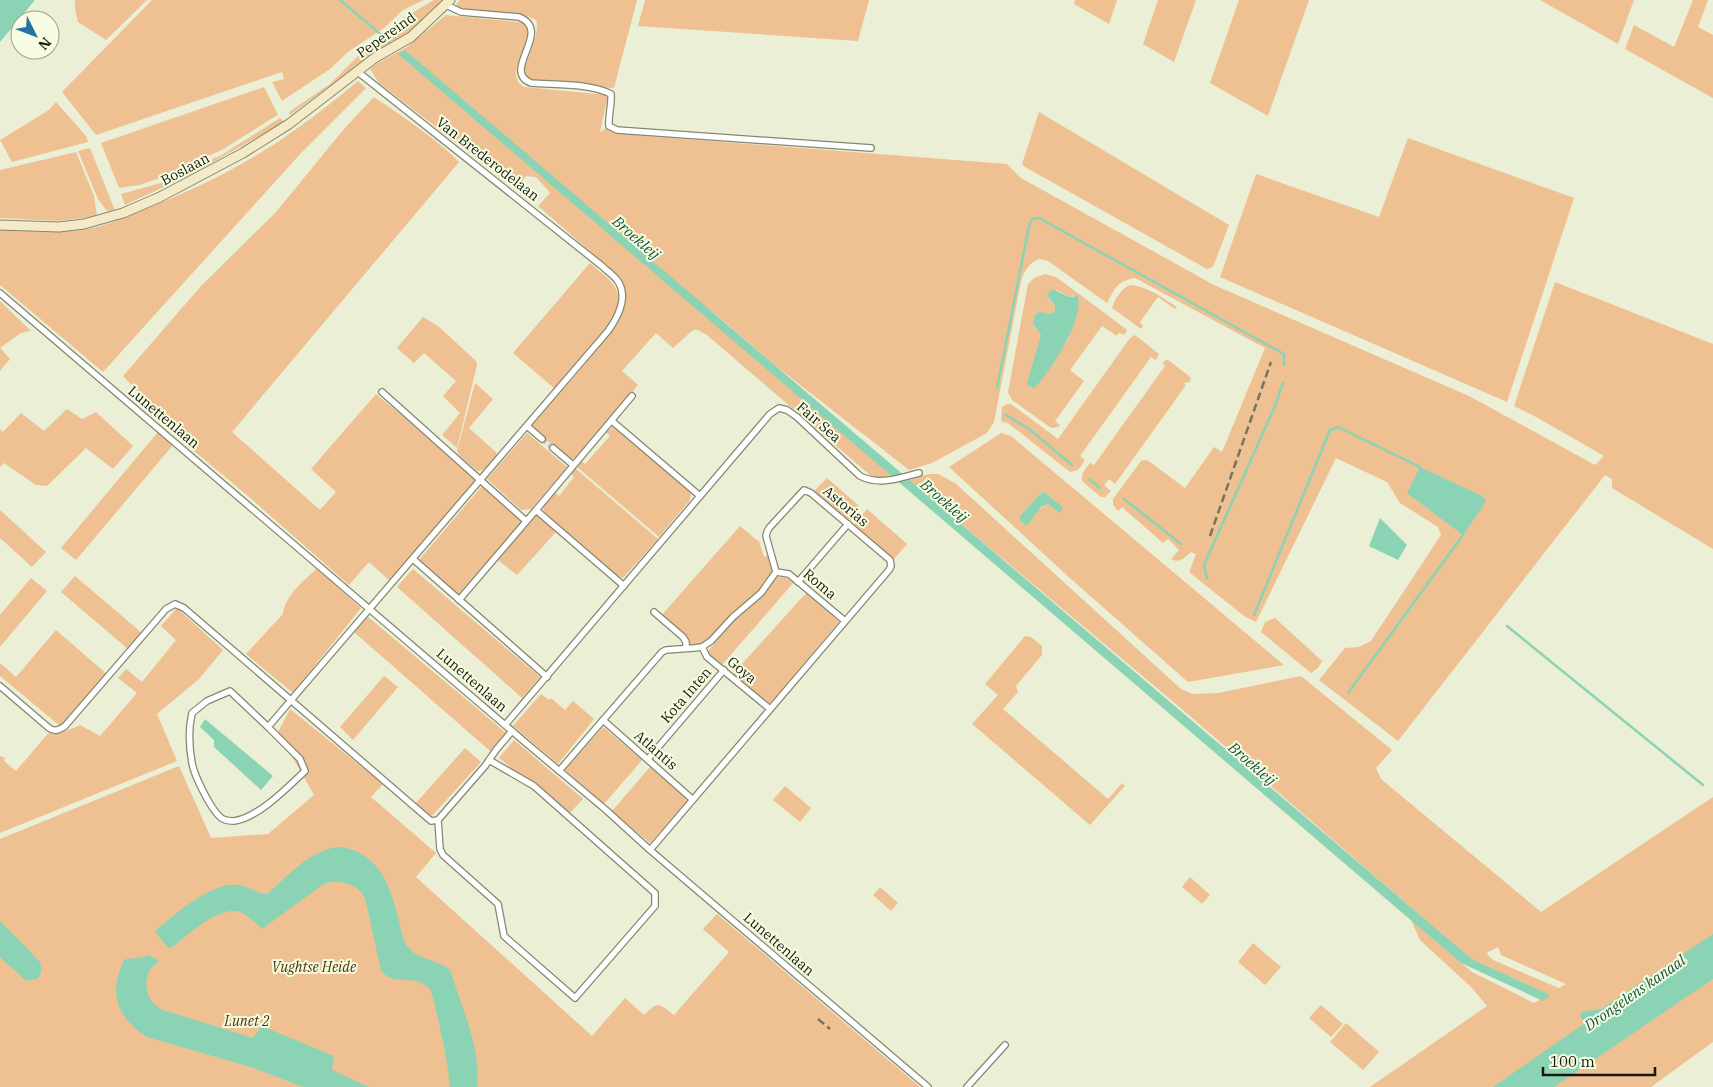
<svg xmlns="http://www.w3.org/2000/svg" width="1713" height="1087" viewBox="0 0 1713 1087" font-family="'IBM Plex Serif',serif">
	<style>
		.green { fill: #efc092; fill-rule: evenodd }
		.water { fill: #8ad4b5 }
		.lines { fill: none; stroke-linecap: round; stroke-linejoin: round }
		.stream { stroke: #8ad4b5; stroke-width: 2.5 }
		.street-tunnel { stroke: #cacfb7; stroke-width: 5.5; stroke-dasharray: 5.5 3; stroke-linecap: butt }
		.street-casing { stroke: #848870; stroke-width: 8 }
		.secondary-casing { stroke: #848870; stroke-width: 11 }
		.street { stroke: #fff; stroke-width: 5.5 }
		.secondary { stroke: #f5eac7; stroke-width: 9 }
		.rail { stroke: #717464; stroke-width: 2.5; stroke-dasharray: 8 4; stroke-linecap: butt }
		.labels { text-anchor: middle; stroke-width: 4; stroke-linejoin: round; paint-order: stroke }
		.street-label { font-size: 14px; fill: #16180f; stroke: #f7fde2 }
		.park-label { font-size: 14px; font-style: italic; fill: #513109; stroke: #f7fde2 }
		.water-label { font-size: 15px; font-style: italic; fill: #16523e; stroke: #f7fde2 }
	</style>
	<rect width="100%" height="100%" fill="#eaefd5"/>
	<g class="green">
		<path d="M75,0H147L106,40L78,22L75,9Z"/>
		<path d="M152,0H424L403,10L384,28L348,52L330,69L282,101L272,82L284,79L282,72L96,135L62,92Z"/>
		<path d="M434,0H447C425,19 405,41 377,51L290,115L289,112L330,84L365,49L384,37L405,17Z"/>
		<path d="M460,0H637L614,88L530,82L523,74C526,61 541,32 536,20L527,16L456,8V5Z"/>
		<path d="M645,0H869L858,41L638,26Z"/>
		<path d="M1075,0H1117L1109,24L1074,4Z"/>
		<path d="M1158,0H1196L1174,62L1143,44Z"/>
		<path d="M1239,0H1309L1268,116L1210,83Z"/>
		<path d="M1540,0H1634L1618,44Z"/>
		<path d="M1693,0H1708L1698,27L1713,35V98L1625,49L1634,25L1674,47Z"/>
		<path d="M446,15L528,23C528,26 529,28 529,31C529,47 504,76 524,87L608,95L600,132L607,128L612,132L620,134L1007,164L1021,178L1214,285L1469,396L1595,465L1604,456L1538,418L1514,406L1555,282L1713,344V549L1612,488V479L1605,475L1398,741L1319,680L1345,648L1359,647L1371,641L1441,535L1438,527L1400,503L1387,482L1336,458L1256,622L1244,616L1189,572L1196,554L1191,552L1183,559L1176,561L1171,559L1179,550L1168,539L1163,543L1122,507L1118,511L1113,505V499L1141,461L1146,460L1150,462L1185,488L1214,447L1222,452L1265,348L1135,278C1116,282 1116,287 1107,303L1048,261L1039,259C1028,264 1025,270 1021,281L994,422L987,433L932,463L909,470L776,366L719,317L647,262L896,476L878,478L870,475L707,335L698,330H693L673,348L656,333L622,371L638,385L576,458L569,459L530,426L575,376L611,331L623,312L625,300L621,278L538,206L550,193L536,177L526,176L521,183V187L533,197V202L379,83L370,69L381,61L407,47Z"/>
		<path d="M358,81L366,88L302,152L103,372L0,285V229C29,231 58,234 87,229C110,225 134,214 155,205C202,186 248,163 289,134C313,118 336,99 358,81Z"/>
		<path d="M264,87L278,115L271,119L222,150L198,160L171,174L140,185L119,188L101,143Z"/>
		<path d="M374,97C403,117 434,137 459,162L232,432L320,510L336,492L311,469L376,394L404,417L413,422L477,478L390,581L369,562L349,585L248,496L187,445L123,376L201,286L276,212L344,129Z"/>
		<path d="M56,102L86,136L88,142L12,162L0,140L49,110Z"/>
		<path d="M1039,112L1229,225L1213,267L1207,269L1025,167L1022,164Z"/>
		<path d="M280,118L284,122L192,174L125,205L121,194L168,181L193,166L220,156Z"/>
		<path d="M1408,138L1574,198L1507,402L1220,277L1256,174L1379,217Z"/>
		<path d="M90,148L114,208L115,210L107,211L98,199L78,151Z"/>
		<path d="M76,152L94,196L97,216L58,221L0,218V170Z"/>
		<path d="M590,263C613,283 627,289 612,321L555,389L513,353Z"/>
		<path d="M1045,274L1056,277L1126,329L1127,331L1124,335L1119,333L1117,336L1102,326L1070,370L1084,381L1055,421L1060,425L1058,427L1051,428L1012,400L1008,392L1028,284L1034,278ZM1057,290L1070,297L1074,295L1068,339L1061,349L1041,335L1033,324L1045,314H1050L1055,311V306L1049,299Z"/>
		<path d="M1130,285C1147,286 1163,298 1177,307L1175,309L1158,297L1140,322L1143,326L1141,329L1112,308C1114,300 1122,288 1130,285Z"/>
		<path d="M0,301L31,331L21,333L0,348L10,359L0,371Z"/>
		<path d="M423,317L438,326L476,361L477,365L457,448L442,435L460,413L443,396L456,381L424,353L414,363L397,348Z"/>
		<path d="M1135,335L1159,354L1156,360L1151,357L1080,456L1085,460L1078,470L1070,472L1008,423L1003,422L1001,420L1002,407L1007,404H1011L1058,439L1130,338Z"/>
		<path d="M1166,360H1168L1189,376L1191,379L1188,383L1186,382L1184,384L1186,385L1115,484L1109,479L1104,485L1111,491L1105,497H1101L1083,482C1079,475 1086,469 1090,463L1094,465L1165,366L1162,363Z"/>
		<path d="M475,383L493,399L469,428L497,453C494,460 485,472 477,471L460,456L457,451Z"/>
		<path d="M67,409L82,419L96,412L133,446L113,469L86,448L47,486L36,485L4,463L0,467V429L3,432L21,413L44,431Z"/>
		<path d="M613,427L691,492L690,500L659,537L576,466L581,461L585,464L610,436L606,432Z"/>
		<path d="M158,432L173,445L76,560L61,548Z"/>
		<path d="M527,433L567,467L531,509L521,510L487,479Z"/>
		<path d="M1001,433L1011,436L1284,665L1188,682L1071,579L949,467ZM1044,492L1063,507L1048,504L1020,520L1019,517L1040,494Z"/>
		<path d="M575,468L658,539L623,578L617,577L544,514L543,506L555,492L559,496L574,477L570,473Z"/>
		<path d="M929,474H938L955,483L1181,689L1192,694L1218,693L1301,676L1392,750L1376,768L1381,779L1541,912L1713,797V1042L1651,1087H1370L1487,1006L1472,988L1420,940L1411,920L1472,972L1534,1003L1548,995L1474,960L1465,954L1190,716L909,480ZM1498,947L1501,955L1566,984L1559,988L1493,960L1487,954L1488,952Z"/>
		<path d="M827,478L859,506L847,521L814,491Z"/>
		<path d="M482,486L522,522L459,596L421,563L419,560Z"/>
		<path d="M867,509L907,544L894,559L854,525Z"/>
		<path d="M0,510L46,552L32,567L0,538Z"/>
		<path d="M537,515L556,532L517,575L498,560Z"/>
		<path d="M740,526L758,541H759L764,557L770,555L772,569V575L762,589L732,614L705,642L701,645H690L687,638L661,616Z"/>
		<path d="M317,568L361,608L293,693L246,654L283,614C285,595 304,581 317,568Z"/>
		<path d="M413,569L540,677L522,698L397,587Z"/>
		<path d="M75,576L143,634L128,649L61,592Z"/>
		<path d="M777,577L786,578L794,582L722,665L707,652L736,619L762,596Z"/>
		<path d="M31,578L47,591L0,647V615Z"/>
		<path d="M807,592L839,622L771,703H768L733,674Z"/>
		<path d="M177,608L223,650L199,679L157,714L177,761L0,833V756L5,758L4,761L16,771L52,729C62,734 71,729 80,725L100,736L137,693L118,678L126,669L142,682L176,640L161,626Z"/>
		<path d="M367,616L506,733L490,751L354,632Z"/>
		<path d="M1275,618L1322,661L1318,668L1311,673L1261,632L1265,622Z"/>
		<path d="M56,630L109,676L67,723L60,726L0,676V663L16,677Z"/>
		<path d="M1025,636L1031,637L1042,646V655L1016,686L1018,692L1003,709L1108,799L1122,783L1125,786L1090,825L972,724L998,695L985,684Z"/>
		<path d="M384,676L398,687L353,740L340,727Z"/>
		<path d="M541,694L549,700L551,698L565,710L573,701L594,719L558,764L513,726Z"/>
		<path d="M290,709L383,784L371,797L436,853L416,877L592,1036L625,998L644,1015C659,1000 659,1004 674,1015L729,952L703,929L717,914L920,1087H0V839L179,766L211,838L268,834L314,795L278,732Z"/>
		<path d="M603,727L642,760L604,804L565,770Z"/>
		<path d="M514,740L583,799L568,815L499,758Z"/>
		<path d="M465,748L481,762L431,817L416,803Z"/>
		<path d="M650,767L683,795L687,801L650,843L612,811Z"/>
		<path d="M785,786L811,808L800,822L773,800Z"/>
		<path d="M1190,877L1210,895L1202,904L1182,887Z"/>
		<path d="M880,887L898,903L891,911L873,895Z"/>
		<path d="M1253,943L1281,967L1265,985L1238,962Z"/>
		<path d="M1321,1005L1343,1024L1331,1037L1309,1018Z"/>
		<path d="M1346,1023L1379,1052L1363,1070L1330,1042Z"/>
	</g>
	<g class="water">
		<path d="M0,0H35L0,42Z"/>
		<path d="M405,50L1467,955L1474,960L1550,995L1543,1001L1461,963L398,54Z"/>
		<path d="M1052,289L1070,297L1078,296C1084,321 1050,371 1034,389L1027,384L1041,335L1033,324L1035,315L1039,312L1050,314L1055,311V306L1047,295Z"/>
		<path d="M1420,467L1482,496L1486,500L1482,508L1463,535L1407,493Z"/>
		<path d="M1044,492L1063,507L1060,513L1048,504L1041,507L1028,524L1025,525L1020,520L1019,517L1040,494Z"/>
		<path d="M1380,518L1407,545L1398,560L1369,546Z"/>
		<path d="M205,719L273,776L261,790L214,747V740L200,727Z"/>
		<path d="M338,847C387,851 394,902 404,941C415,962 433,956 450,970C461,1005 482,1051 477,1087H449C452,1077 435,1004 431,991C430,988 429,988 426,986C413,974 391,987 381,970L365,898C357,883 341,880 325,883L262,929C256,924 248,915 240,912C219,905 188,935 172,947L168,948L155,931C174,915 212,881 238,885C248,886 256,894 267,894C287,877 310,850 338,847Z"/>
		<path d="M0,921L40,962C42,970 42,973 37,979L26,981L0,957Z"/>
		<path d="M1713,934V979L1554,1087H1493L1585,1023L1580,1016L1581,1013C1589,1009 1594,1011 1601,1009Z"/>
		<path d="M149,955L159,961L149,970L146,984L148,995L153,1003L160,1009L253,1038L261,1027H264L334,1056L332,1070L369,1087H303L254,1068L147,1037C117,1018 108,993 124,960C133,957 140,959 149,955Z"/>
	</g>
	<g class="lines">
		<g class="stream">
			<path d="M340,0L392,44"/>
			<path d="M997,388L1029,226L1032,219L1039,218L1284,354V365"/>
			<path d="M1006,415L1029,429L1072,465"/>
			<path d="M1089,479L1100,488"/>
			<path d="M1124,499L1181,544"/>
			<path d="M1207,579L1204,565L1275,406L1283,383"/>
			<path d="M1254,615L1330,430L1338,427L1420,467"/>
			<path d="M1507,626L1703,785"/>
			<path d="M1348,693L1463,535"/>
		</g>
		<path class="street-tunnel" d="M542,439L553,448"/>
		<defs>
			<g id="street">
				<path d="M446,5L461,12L519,17C554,31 500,71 531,83C555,85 590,83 611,94C612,105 608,115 609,126L617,130L871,148"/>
				<path d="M0,293L526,743L606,810L650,850L928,1087"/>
				<path d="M382,392L526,521"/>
				<path d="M612,421L700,496"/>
				<path d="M527,426L542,439"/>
				<path d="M553,448L573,465"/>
				<path d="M536,510L632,396"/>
				<path d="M413,559L547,677"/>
				<path d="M776,572L789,574L845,621"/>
				<path d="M798,582L848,524"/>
				<path d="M459,600L536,510L624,586"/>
				<path d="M654,612L683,637L686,642V648"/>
				<path d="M702,647L707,657L770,709"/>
				<path d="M0,686L49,728C55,732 59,730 65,726L166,609L175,604L184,608L431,821L438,820L485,766L496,750L512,731"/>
				<path d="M603,720L692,799"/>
				<path d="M505,725L770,414L779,408L787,410L797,417L860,476C880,486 899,478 919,473"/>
				<path d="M268,727L230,691L207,701L192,713C188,730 189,746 192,763C194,775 212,813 223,819C225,820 231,821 234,821C258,818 288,787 305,771L300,759L268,727L608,331C618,317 629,296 617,280C613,275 606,270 602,266L358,72"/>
				<path d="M648,759L724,670"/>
				<path d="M559,771L662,652L666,650L694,648L702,647L711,641L733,617L761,593L776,572L766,536L767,532L769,528L804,490L811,493L890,560L891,566L889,570L650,850"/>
				<path d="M438,820L440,849L443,855L498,904L504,936L575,998L655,906V893L534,786L489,760"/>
				<path d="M967,1087L1005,1045"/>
			</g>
			<path id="secondary" d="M0,225L59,227L84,224L123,213L160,197L243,153L289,124L376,57L411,37L450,0"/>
		</defs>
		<use href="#street" class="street-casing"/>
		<use href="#secondary" class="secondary-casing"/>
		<use href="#street" class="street"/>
		<use href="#secondary" class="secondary"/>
		<g class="rail">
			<path d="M1210,536L1271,362"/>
			<path d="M818,1019L830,1029"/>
		</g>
	</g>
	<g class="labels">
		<g class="street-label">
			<text transform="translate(386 35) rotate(-35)" y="5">Pepereind</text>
			<text transform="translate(488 159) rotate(38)" y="5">Van Brederodelaan</text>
			<text transform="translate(185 169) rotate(-28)" y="5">Boslaan</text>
			<text transform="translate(164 417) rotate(40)" y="5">Lunettenlaan</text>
			<text transform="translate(819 422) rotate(41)" y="5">Fair Sea</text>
			<text transform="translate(846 506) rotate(40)" y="5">Astorias</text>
			<text transform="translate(820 584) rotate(40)" y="5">Roma</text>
			<text transform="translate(742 670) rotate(40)" y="5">Goya</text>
			<text transform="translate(472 680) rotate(41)" y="5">Lunettenlaan</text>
			<text transform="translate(686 695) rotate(-49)" y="5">Kota Inten</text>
			<text transform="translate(656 750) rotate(41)" y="5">Atlantis</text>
			<text transform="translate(779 944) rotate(41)" y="5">Lunettenlaan</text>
		</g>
		<g class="park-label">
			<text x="314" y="972">Vughtse Heide</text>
			<text x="247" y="1026">Lunet 2</text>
		</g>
		<g class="water-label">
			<text transform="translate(636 238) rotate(41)" y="5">Broekleij</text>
			<text transform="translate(944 501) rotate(41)" y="5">Broekleij</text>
			<text transform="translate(1252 764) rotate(41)" y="5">Broekleij</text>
			<text transform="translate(1635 993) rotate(-35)" y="5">Drongelens kanaal</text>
		</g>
	</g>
	<g transform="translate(35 35) rotate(132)"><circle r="24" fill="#f7fde2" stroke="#9da18e"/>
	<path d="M0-4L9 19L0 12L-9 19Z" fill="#2472a5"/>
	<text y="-8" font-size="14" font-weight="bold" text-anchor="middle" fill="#16180f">N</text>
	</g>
	<path d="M1543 1067v8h112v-8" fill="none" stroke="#16180f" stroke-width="2.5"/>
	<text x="1550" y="1067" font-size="15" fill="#16180f" stroke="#f7fde2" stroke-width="4" paint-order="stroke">100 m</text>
</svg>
